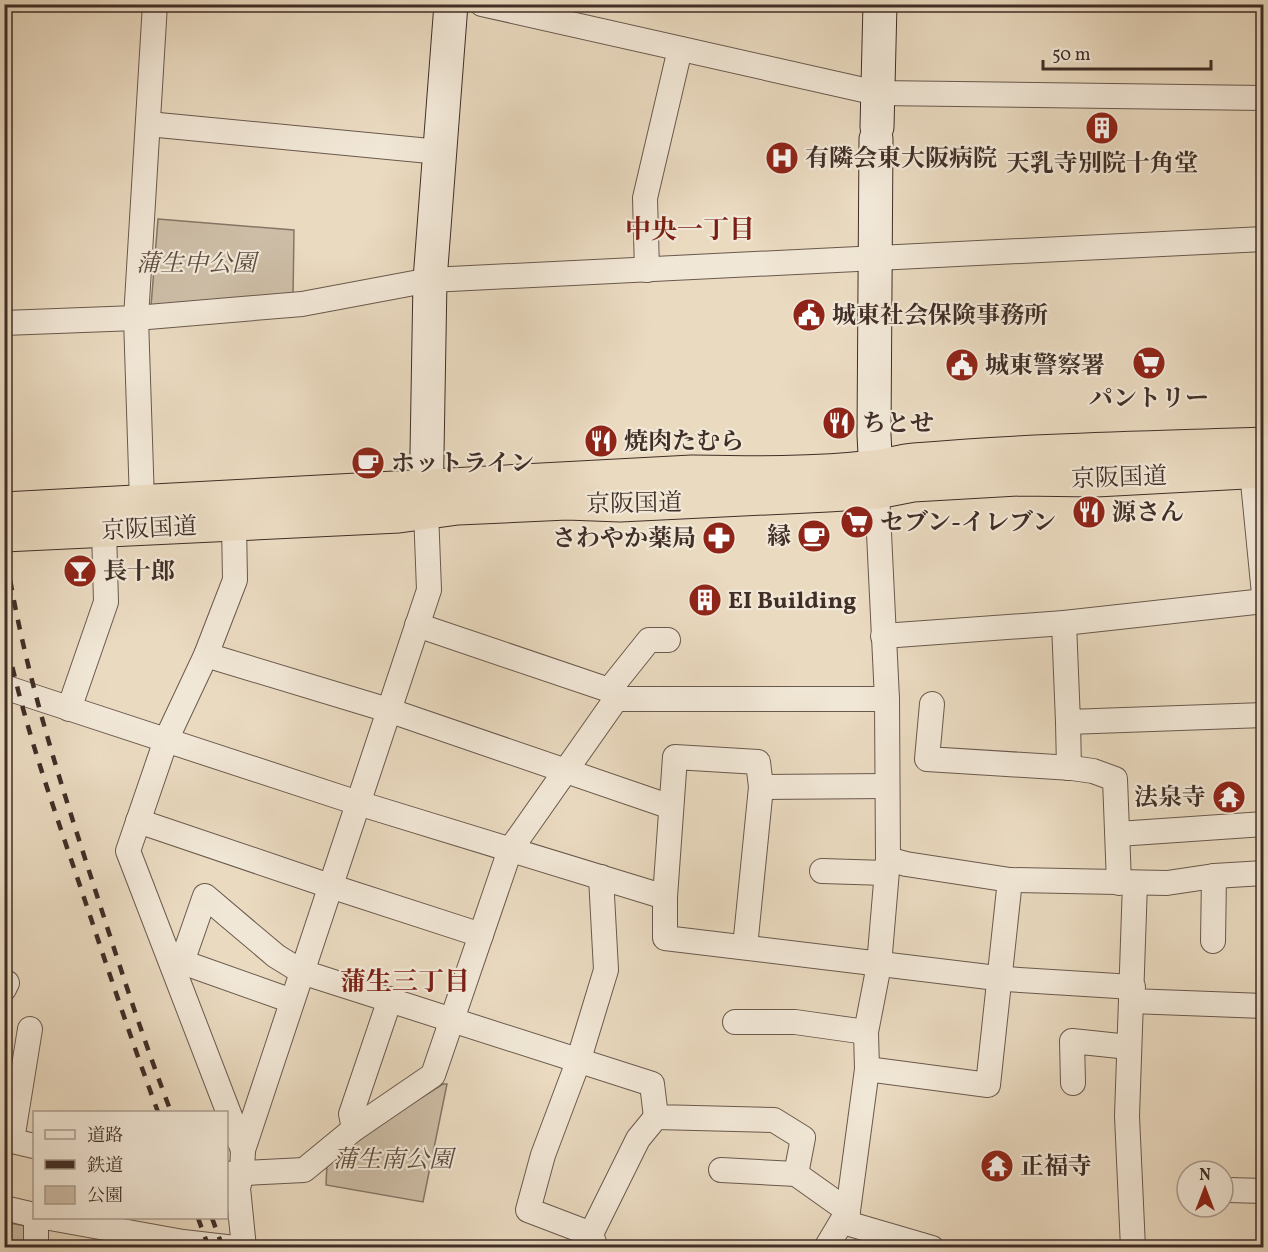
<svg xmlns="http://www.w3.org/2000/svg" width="1268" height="1252" viewBox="0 0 1268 1252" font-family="Vollkorn,'Noto Serif JP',serif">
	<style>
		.green { fill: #cdbda6; stroke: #867666; stroke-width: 1.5 }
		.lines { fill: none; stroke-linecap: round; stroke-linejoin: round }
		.street-casing { stroke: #6a594d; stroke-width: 26 }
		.secondary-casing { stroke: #402e27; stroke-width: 35 }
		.highway-casing { stroke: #402e27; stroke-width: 35 }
		.street { stroke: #f1e7d6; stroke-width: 24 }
		.secondary { stroke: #f1e7d6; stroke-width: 33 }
		.highway { stroke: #eadac0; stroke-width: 33 }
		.rail { stroke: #402e27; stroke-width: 4.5; stroke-dasharray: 10 10; stroke-linecap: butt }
		.labels { text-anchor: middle; stroke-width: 4.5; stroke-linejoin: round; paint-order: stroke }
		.poi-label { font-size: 24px; font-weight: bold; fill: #402e27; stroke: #f1e7d6; text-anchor: start }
		.park-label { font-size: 24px; font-style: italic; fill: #5c4b40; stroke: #f1e7d6 }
		.street-label { font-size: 24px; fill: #402e27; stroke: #f1e7d6 }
		.neighbourhood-label { font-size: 26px; font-weight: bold; fill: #7a1f14; stroke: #f1e7d6 }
	</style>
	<rect width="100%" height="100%" fill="#eadac0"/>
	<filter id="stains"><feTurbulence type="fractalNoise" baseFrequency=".00333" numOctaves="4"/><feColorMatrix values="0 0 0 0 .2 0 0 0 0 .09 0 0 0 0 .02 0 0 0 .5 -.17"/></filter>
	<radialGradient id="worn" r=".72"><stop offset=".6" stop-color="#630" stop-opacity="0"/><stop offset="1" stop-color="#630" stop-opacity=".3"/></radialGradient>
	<g class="green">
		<path d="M158,219L294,230L293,297L151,306Z"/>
		<path d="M443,1084H447L423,1202L326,1185L327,1163L357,1138Z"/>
		<path d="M4,1222L31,1227V1247H5Z"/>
	</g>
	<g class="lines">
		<defs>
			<g id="street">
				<path d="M482,4L877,93L1264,98"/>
				<path d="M148,124L440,152"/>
				<path d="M647,270L645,198L680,49"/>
				<path d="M4,323L136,318L302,304L430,280L1264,239"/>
				<path d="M1252,472L1264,594"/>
				<path d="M142,502L136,318L155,4"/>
				<path d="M234,524L235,580L206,655L166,740L128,851L243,1150L242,1172L238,1188L244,1248"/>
				<path d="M1064,623L1068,722L1264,715"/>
				<path d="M417,625L609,690L616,699"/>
				<path d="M883,636L1064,623L1264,601"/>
				<path d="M206,655L388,710L671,807"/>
				<path d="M4,687L358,803L665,897"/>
				<path d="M609,690L649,640H668"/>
				<path d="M932,704L927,759L1072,768L1093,771L1115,779L1119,883"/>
				<path d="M69,709L106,602L104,530"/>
				<path d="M1068,722L1069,768"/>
				<path d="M886,786L761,787L758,762L675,757L665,897V938L1005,979L1133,987"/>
				<path d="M138,821L330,886L481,935"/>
				<path d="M1118,834L1264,824"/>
				<path d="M888,859L906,864L1010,880L1167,883L1214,876L1264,873"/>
				<path d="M822,871L886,873"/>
				<path d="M1213,941L1214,876"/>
				<path d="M745,947L761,787"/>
				<path d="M182,962L205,896L276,956L302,972L652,1084L656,1117L774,1120L803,1138L796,1174L848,1211"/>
				<path d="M172,964L182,962L292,1001"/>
				<path d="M4,989L7,983"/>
				<path d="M1131,1001L1264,1006"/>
				<path d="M735,1022H795L866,1032"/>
				<path d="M867,1069L988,1085L1010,880"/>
				<path d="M1073,1083L1072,1041L1129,1047"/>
				<path d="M354,1129L351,1114L390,999"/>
				<path d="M4,1139L34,1146"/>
				<path d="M12,1140L30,1029"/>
				<path d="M243,1150L429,590L426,511"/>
				<path d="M721,1170L796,1174"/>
				<path d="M226,1174L304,1170L354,1129L433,1075L510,850L616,699H887"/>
				<path d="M1228,1190L1264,1191"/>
				<path d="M4,1208L34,1215"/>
				<path d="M50,1218L183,1242L235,1248"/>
				<path d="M843,1222L932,1248"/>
				<path d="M591,1234L638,1139L656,1117"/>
				<path d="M36,1248V1218"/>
				<path d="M596,1248L591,1234L528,1210L543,1155L578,1062L606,970L601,877"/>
				<path d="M826,1248L848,1211L867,1069L866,1032L879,965L888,859L887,699L877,492"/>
				<path d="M1133,1248L1127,1116L1135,883"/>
			</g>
			<g id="secondary">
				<path d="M877,127L880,4"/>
				<path d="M876,139L874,435L877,492"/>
				<path d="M426,511L430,280L451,4"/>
			</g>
			<g id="highway">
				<path d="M4,509L692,472C752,473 814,474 874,467C887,466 900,461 914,460C1030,450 1147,448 1264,444"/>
				<path d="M4,535L399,516L458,508L567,503L620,505L828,495L877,492L913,485L1019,479L1096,480L1264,471"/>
			</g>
		</defs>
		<use href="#street" class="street-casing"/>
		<use href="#secondary" class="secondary-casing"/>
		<use href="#highway" class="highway-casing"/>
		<use href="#street" class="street"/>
		<use href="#secondary" class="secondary"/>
		<use href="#highway" class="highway"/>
		<g class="rail">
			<path d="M4,11L5,4"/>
			<path d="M4,541C20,657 56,769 92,880C117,958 142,1036 171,1112"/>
			<path d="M4,628C20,712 49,794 76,874C103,954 129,1034 158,1112"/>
			<path d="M198,1218L209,1248"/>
			<path d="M212,1218L223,1248"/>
		</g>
	</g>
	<defs>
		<symbol id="building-disc" viewBox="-11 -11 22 22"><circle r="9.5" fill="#8f2418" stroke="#f1e7d6"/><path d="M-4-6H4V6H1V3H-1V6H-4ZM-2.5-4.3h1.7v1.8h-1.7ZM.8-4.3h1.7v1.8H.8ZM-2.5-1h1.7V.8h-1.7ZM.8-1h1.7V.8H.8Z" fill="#fff"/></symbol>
		<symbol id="hospital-disc" viewBox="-11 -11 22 22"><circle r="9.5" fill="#8f2418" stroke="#f1e7d6"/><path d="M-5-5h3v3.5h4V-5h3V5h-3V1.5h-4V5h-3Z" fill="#fff"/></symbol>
		<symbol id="civic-disc" viewBox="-11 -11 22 22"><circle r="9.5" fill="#8f2418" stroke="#f1e7d6"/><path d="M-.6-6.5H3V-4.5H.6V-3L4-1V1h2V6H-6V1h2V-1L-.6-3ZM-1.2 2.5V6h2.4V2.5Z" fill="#fff"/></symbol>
		<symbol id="supermarket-disc" viewBox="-11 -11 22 22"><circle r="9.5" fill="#8f2418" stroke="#f1e7d6"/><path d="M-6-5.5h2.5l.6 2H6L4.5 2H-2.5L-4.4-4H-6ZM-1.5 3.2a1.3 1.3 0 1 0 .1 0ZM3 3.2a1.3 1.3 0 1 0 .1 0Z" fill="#fff"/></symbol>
		<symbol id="restaurant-disc" viewBox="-11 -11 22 22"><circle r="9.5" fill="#8f2418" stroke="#f1e7d6"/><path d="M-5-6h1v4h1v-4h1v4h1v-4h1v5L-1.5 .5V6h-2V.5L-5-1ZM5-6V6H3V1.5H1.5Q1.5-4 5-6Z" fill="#fff"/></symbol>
		<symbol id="cafe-disc" viewBox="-11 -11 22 22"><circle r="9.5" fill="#8f2418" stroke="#f1e7d6"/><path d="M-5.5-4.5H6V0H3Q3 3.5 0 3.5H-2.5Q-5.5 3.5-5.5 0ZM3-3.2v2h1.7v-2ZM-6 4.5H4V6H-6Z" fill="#fff"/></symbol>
		<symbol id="pharmacy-disc" viewBox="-11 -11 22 22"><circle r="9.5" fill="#8f2418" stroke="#f1e7d6"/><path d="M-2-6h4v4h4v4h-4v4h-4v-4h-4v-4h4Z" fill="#fff"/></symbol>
		<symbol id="bar-disc" viewBox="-11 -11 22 22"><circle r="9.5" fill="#8f2418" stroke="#f1e7d6"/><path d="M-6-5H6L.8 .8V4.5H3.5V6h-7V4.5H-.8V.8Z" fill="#fff"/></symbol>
		<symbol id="temple-disc" viewBox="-11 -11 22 22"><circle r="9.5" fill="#8f2418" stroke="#f1e7d6"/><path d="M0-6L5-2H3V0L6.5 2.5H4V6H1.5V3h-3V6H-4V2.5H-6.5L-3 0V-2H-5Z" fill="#fff"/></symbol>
	</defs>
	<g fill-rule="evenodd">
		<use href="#building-disc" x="1083" y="109" width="38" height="38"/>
		<use href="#hospital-disc" x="763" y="139" width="38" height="38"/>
		<use href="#civic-disc" x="790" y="296" width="38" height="38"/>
		<use href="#supermarket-disc" x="1130" y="344" width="38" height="38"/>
		<use href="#civic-disc" x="943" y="346" width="38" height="38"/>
		<use href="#restaurant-disc" x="820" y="404" width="38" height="38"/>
		<use href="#restaurant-disc" x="582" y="422" width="38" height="38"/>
		<use href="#cafe-disc" x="349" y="444" width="38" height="38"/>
		<use href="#restaurant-disc" x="1070" y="493" width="38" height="38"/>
		<use href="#supermarket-disc" x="838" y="503" width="38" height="38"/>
		<use href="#cafe-disc" x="795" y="517" width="38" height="38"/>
		<use href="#pharmacy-disc" x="700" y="519" width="38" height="38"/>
		<use href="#bar-disc" x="61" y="552" width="38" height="38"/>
		<use href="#building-disc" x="686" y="581" width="38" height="38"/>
		<use href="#temple-disc" x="1210" y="778" width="38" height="38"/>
		<use href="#temple-disc" x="978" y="1147" width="38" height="38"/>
	</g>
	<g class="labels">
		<g class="poi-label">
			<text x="805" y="166">有隣会東大阪病院</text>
			<text x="1102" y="171" text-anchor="middle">天乳寺別院十角堂</text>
			<text x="832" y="323">城東社会保険事務所</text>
			<text x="985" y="373">城東警察署</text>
			<text x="1149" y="406" text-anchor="middle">パントリー</text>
			<text x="862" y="431">ちとせ</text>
			<text x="624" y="449">焼肉たむら</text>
			<text x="391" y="471">ホットライン</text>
			<text x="1112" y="520">源さん</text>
			<text x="880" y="530">セブン-イレブン</text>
			<text x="791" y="544" text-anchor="end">縁</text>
			<text x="696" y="546" text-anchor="end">さわやか薬局</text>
			<text x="103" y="579">長十郎</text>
			<text x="728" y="608">EI Building</text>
			<text x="1206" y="805" text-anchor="end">法泉寺</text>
			<text x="1020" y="1174">正福寺</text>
		</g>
		<g class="park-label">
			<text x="196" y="271">蒲生中公園</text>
			<text x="393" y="1167">蒲生南公園</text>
		</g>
		<g class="street-label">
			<text transform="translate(1119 477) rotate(-2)" y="8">京阪国道</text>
			<text transform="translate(634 503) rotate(-1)" y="8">京阪国道</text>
			<text transform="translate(149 528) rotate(-3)" y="8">京阪国道</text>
		</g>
		<g class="neighbourhood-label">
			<text x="690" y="238">中央一丁目</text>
			<text x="405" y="990">蒲生三丁目</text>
		</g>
	</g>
	<rect width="1268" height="1252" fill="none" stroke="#eadac0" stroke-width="24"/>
	<rect x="6" y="6" width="1256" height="1240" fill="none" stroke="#402e27" stroke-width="3"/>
	<rect x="12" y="12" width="1244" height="1228" fill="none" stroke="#402e27" stroke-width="1.5"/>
	<rect x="33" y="1111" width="195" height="108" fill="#f1e7d6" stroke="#aa9d90" stroke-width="1.5"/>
	<rect x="45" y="1130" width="30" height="9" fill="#f1e7d6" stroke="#aa9d90" stroke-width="1.5"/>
	<text x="87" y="1141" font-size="18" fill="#402e27">道路</text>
	<rect x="45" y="1160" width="30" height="9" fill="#402e27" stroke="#aa9d90" stroke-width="1.5"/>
	<text x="87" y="1171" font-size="18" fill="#402e27">鉄道</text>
	<rect x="45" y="1186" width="30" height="18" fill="#cdbda6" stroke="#aa9d90" stroke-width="1.5"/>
	<text x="87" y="1201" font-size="18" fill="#402e27">公園</text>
	<g transform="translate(1205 1189)"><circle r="28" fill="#f1e7d6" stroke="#aa9d90" stroke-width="1.5"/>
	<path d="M0-4.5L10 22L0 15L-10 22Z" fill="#8f2418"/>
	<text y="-9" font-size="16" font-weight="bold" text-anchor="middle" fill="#402e27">N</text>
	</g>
	<path d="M1043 60v9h168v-9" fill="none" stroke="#402e27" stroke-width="3"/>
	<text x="1052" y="60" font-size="18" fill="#402e27" stroke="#f1e7d6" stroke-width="4.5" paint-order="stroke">50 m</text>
	<rect width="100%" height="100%" filter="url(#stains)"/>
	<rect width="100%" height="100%" fill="url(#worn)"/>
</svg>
